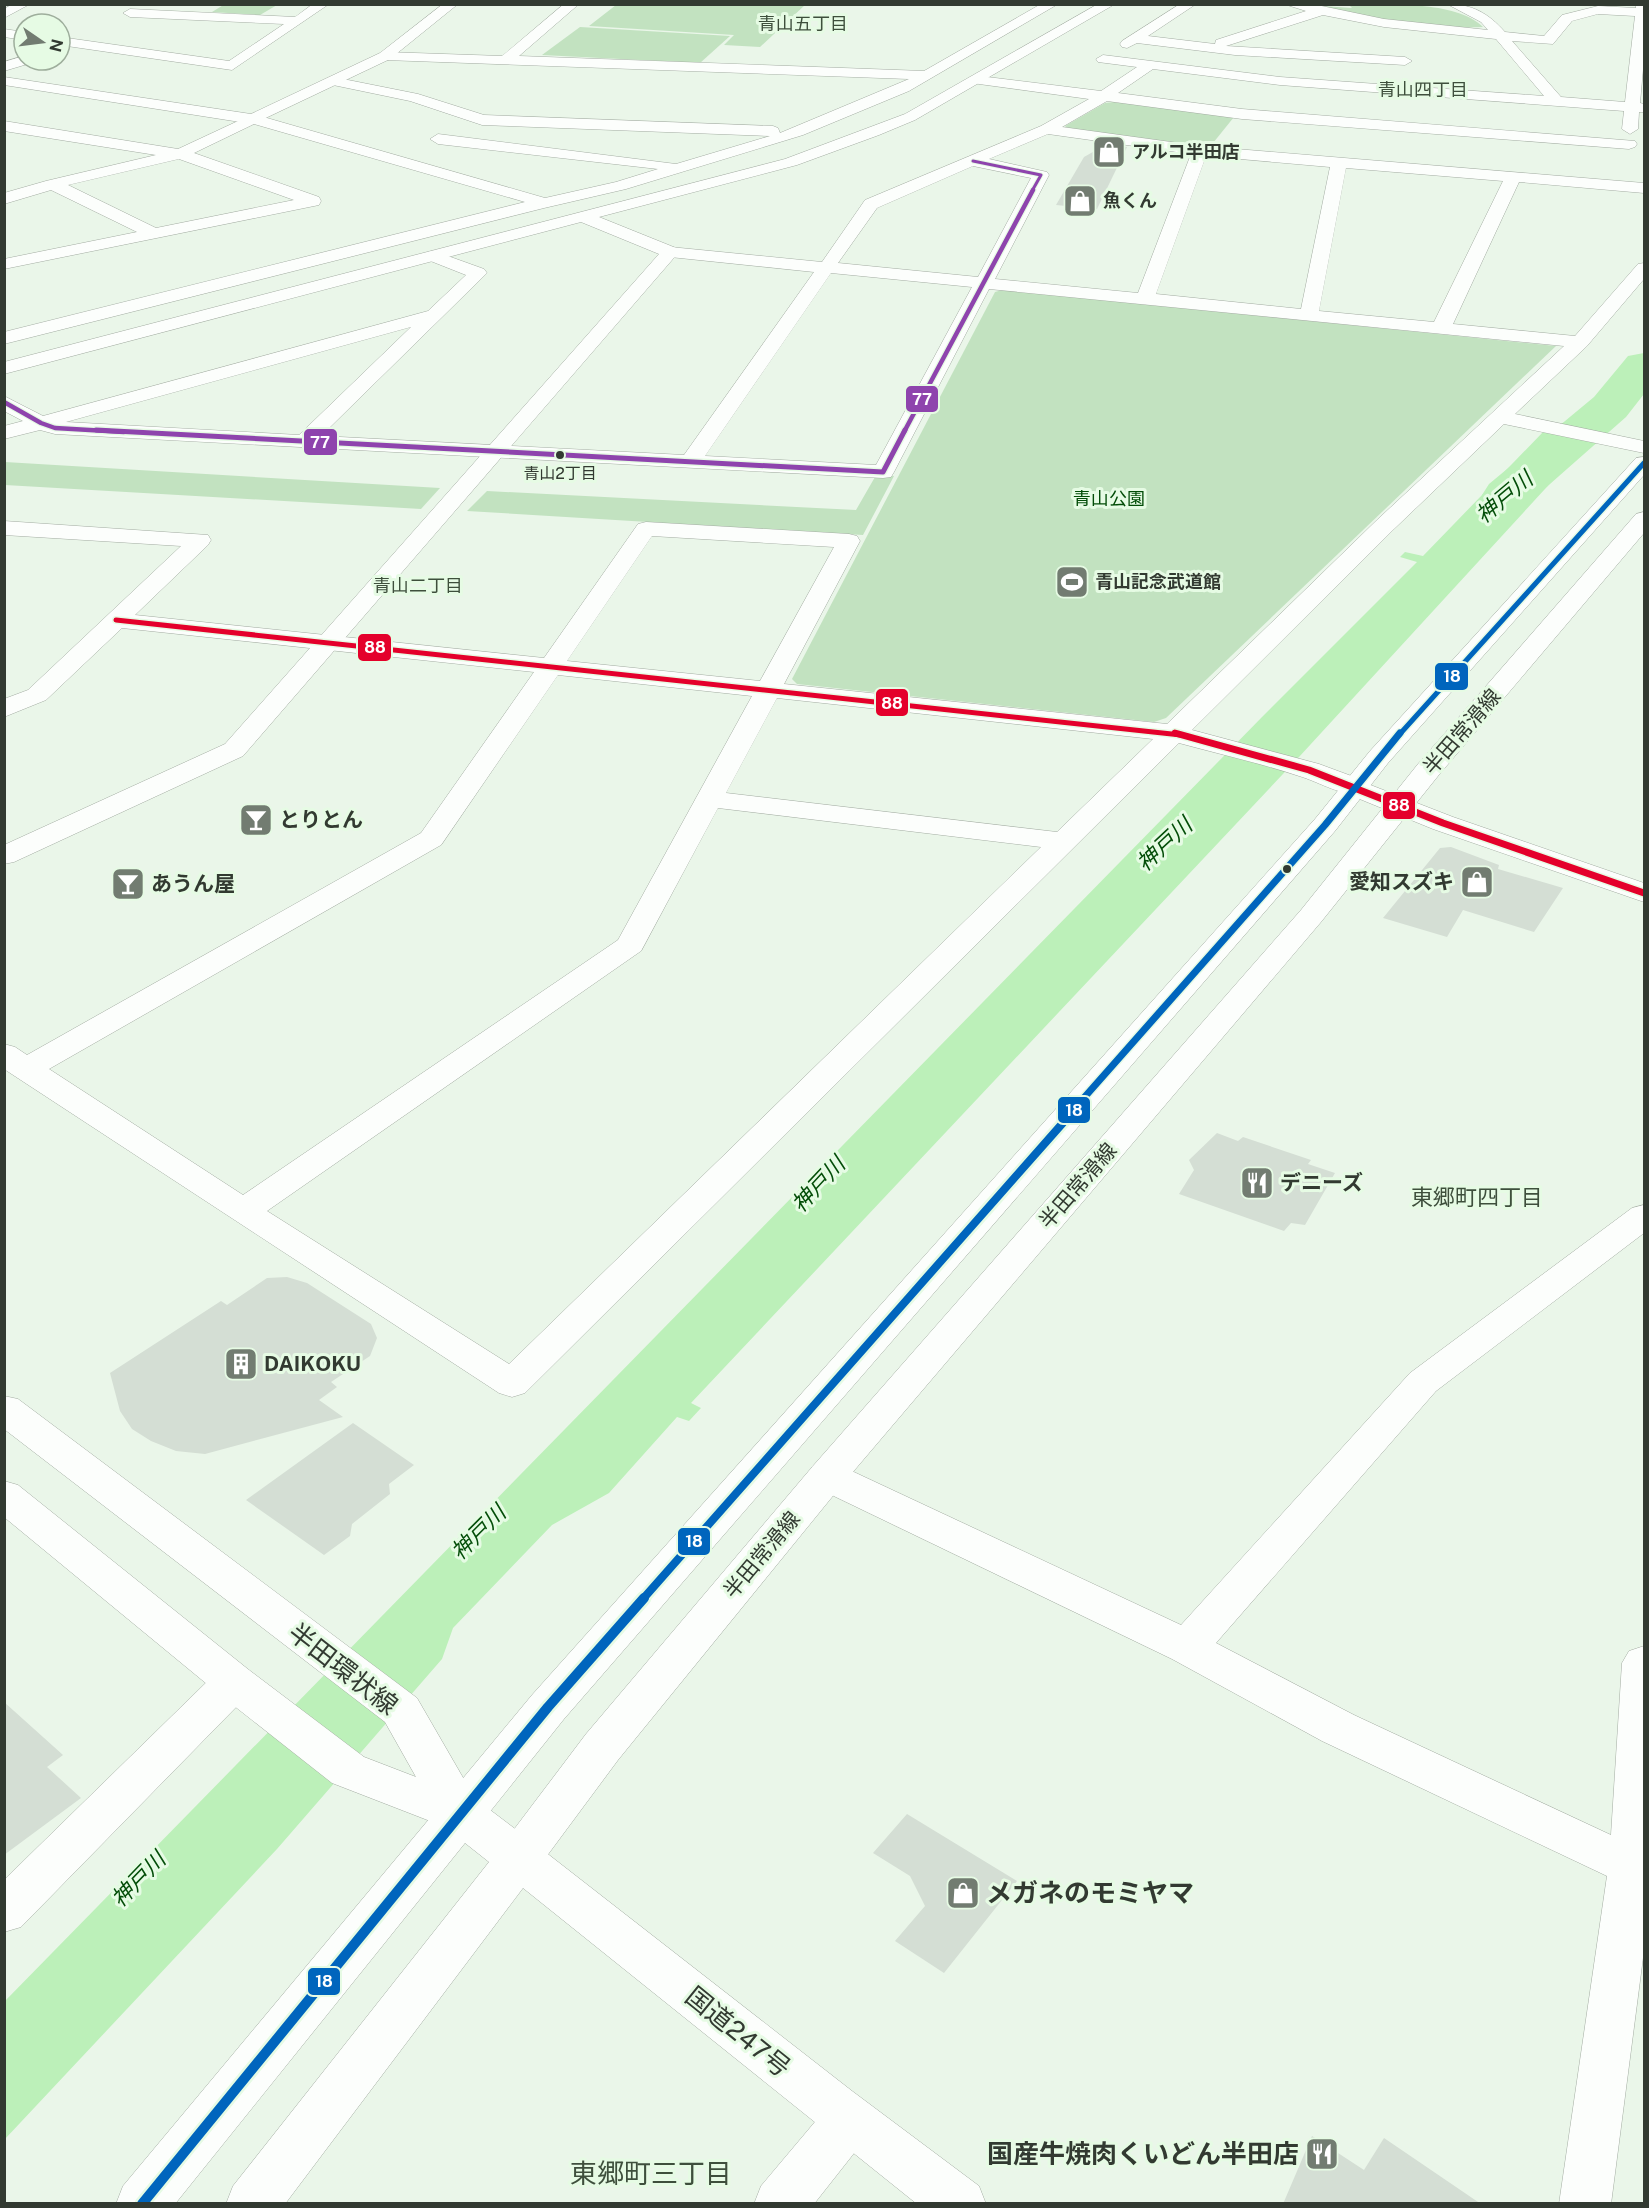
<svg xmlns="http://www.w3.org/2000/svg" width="1649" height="2208" viewBox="0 0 1649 2208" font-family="'Public Sans','Noto Sans JP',sans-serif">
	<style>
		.green { fill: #c2e2c0 }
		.water { fill: #bcf0b9 }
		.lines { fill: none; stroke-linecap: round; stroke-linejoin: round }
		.river { fill: #bcf0b9; fill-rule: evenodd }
		.building { fill: #d4ded4 }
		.minor-casing { stroke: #a3aca2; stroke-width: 1 }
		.tertiary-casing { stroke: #a3aca2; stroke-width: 1 }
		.secondary-casing { stroke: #a3aca2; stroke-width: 1 }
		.primary-casing { stroke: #a3aca2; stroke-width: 1 }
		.trunk-casing { stroke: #a3aca2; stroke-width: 1 }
		.minor { fill: #fcfefc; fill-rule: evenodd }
		.tertiary { fill: #fcfefc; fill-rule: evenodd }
		.secondary { fill: #fcfefc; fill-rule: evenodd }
		.primary { fill: #fcfefc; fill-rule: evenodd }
		.trunk { fill: #fcfefc; fill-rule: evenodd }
		.bus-1-far2-casing { stroke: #e6fbe4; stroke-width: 5 }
		.bus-1-far1-casing { stroke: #e6fbe4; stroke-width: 7 }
		.bus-1-casing { stroke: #e6fbe4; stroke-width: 8 }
		.bus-2-far1-casing { stroke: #e6fbe4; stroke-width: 8 }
		.bus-2-casing { stroke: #e6fbe4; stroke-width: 10 }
		.bus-3-far3-casing { stroke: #e6fbe4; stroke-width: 8 }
		.bus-3-far2-casing { stroke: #e6fbe4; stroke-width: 10 }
		.bus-3-far1-casing { stroke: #e6fbe4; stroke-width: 13 }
		.bus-3-casing { stroke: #e6fbe4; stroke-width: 15 }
		.bus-1-far2 { stroke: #8e44ad; stroke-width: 3 }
		.bus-1-far1 { stroke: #8e44ad; stroke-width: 4.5 }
		.bus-1 { stroke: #8e44ad; stroke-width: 5 }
		.bus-2-far1 { stroke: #e4002b; stroke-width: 5 }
		.bus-2 { stroke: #e4002b; stroke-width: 7 }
		.bus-3-far3 { stroke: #0065bd; stroke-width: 5 }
		.bus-3-far2 { stroke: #0065bd; stroke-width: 7 }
		.bus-3-far1 { stroke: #0065bd; stroke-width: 8 }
		.bus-3 { stroke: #0065bd; stroke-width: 10 }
		.bus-dot { fill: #323a31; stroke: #e6fbe4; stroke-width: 2 }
		.labels { text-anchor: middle; stroke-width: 6; stroke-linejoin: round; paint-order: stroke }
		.far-bus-label { font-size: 16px; fill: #323a31; stroke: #e6fbe4 }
		.far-neighbourhood-label { font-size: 18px; fill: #3e4f3c; stroke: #e6fbe4 }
		.far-poi-label { font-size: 18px; font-weight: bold; fill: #323a31; stroke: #e6fbe4; text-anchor: start }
		.far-park-label { font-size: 18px; fill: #034d08; stroke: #e6fbe4 }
		.street-label { font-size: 21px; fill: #323a31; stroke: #e6fbe4 }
		.poi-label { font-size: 21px; font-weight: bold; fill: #323a31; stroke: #e6fbe4; text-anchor: start }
		.water-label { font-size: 22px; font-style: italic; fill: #044e09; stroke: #e6fbe4 }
		.neighbourhood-label { font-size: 22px; fill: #3e4f3c; stroke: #e6fbe4 }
		.near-street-label { font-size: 26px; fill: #323a31; stroke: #e6fbe4 }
		.near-poi-label { font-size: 26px; font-weight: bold; fill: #323a31; stroke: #e6fbe4; text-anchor: start }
		.near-neighbourhood-label { font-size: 27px; fill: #3e4f3c; stroke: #e6fbe4 }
		.line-badge { stroke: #e6fbe4; stroke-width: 2 }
		.badge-label { font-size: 16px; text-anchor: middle; font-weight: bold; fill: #fff }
	</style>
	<rect width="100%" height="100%" fill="#eaf6e9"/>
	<g class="green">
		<path d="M225,4H277V5L260,15L212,12Z"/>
		<path d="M1348,4C1387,5 1456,0 1483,27L1450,28L1393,21L1307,5L1352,8Z"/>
		<path d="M616,5V4L805,5L760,47L724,45L734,35L589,26Z"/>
		<path d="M580,27L730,36L700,63L542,55Z"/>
		<path d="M1114,102L1234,117L1209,148L1068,129L1065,126L1105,103Z"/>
		<path d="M1002,290L1556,346L1166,718L1154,722L797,684L792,679L995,292Z"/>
		<path d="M5,462L440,488L421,509L5,485Z"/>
		<path d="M894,476L863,535L467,511L487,491L856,510L875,477Z"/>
	</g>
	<path class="water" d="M1544,431L1589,441L1299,757L691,1403L701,1408L689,1421L677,1417L609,1493L552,1525L453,1628L442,1659L277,1849L5,2139V2001L1262,717L1417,562L1400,557L1405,552L1423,556Z"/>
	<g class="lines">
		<path class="river" d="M1644,353V394L1626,417L1525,506L1507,510L1489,506L1482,495L1489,484L1594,397L1628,356Z"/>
	</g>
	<g class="building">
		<path d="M1107,144L1127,147L1097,209L1056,205L1084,157Z"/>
		<path d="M1451,847L1499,865L1498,869L1563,888L1534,932L1463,910L1447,937L1383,918L1440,848Z"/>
		<path d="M1217,1133L1238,1141L1243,1137L1311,1160L1308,1164L1335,1173L1305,1225L1291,1223L1284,1231L1179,1194L1194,1170L1189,1160Z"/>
		<path d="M287,1277L307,1283L371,1324L377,1338L370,1356L331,1382L337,1387L319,1400L343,1417L205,1454L176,1451L151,1441L132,1429L120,1411L110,1373L221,1301L227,1305L267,1278Z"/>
		<path d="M353,1423L414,1465L389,1484L390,1494L352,1524L350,1536L324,1555L246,1500Z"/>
		<path d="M4,1702L63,1755L47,1767L81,1798L4,1855Z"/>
		<path d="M907,1814L1017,1881L944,1973L895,1941L925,1906L910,1876L873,1853Z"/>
		<path d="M1312,2136L1364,2170L1384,2138L1481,2204H1283Z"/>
	</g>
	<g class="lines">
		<defs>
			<g id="minor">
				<path d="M13,4H30L4,18V9Z"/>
				<path d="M313,4H329L232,70L60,45V37L229,61L284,24L130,17L123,13L130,9L295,17Z"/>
				<path d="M564,4H579L519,56L924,71L1041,4H1058L909,91L803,135L626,189L544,208L4,344V332L525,202L254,124L194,153L319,197L321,201L319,205L4,269V259L137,232L51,190L4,204V193L46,181L156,155L4,131V121L178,149L253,114L545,198L616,182L658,169L438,144L430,139L438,134L676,164L770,136L482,125L410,101L333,85L326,81L333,77L418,94L484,115L773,126L778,128L780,133L909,79L385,60L378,56L385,52L502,56ZM179,159L294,200L156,228L68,185Z"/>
				<path d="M1180,4H1196L1148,36L1215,44L1216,40L1306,11L1284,4H1312L1384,19L1488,30L1481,22L1447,4C1472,4 1488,13 1505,32L1544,36L1562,15L1598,6L1636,8V4H1644V58L1640,103L1644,104V112H1639L1638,129L1630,134L1622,129L1624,111L1280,85L1153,69L1118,93L1242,109L1635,141L1637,144L1635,147L1629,149L1242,119L1107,101L1062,127L1200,146L1644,183V193L1519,182L1453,324L1575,336L1638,264L1644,263V279L1587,346L1515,414L1644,441V453L1504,424L1393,530L1192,730L1319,764L1365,781L1369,787L1365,793C1343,798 1320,782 1299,776C1260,763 1219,754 1179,743L525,1393L512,1397L499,1393L4,1069V1044L15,1047L27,1055L421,833L534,672L122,628L46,700L4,717V699L28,690L181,546L4,535V521L208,535L211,540L208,545L135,615L544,658L638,524L646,522L849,534L857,536L860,541L784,684L1167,724L1377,520L1564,346L989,289L894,472L891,477L883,478L55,434L40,430L4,439V426L23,421L4,411V396L43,416L428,311L466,275L428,260L425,256L428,252L434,251L484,269L487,273L321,436L684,455L814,272L670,257L664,256L661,252L664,248L670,247L822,262L865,200L1041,126L1089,99L979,84L974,83L972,80L974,77L979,76L1101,91L1137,67L1098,62L1096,59L1103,55L1280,77L1544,96L1496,39L1384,27L1323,15L1226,46L1405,57L1412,61L1405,65L1235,55L1137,43L1127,48L1122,47L1120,44L1122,41ZM1598,14L1635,16L1625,102L1561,97L1512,41L1553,44L1572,21ZM1048,134L1191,154L1138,293L995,279L1049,175L1047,172L989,159ZM1206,156L1330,167L1301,309L1156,294ZM973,166L1031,178L978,277L838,263L877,208ZM1346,168L1503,181L1434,322L1319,311ZM831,273L972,287L876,465L705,456ZM411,327L299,435L66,422ZM652,536L834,547L760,681L567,661ZM558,675L752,696L618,940L243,1195L49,1069L441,845ZM777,698L1153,739L1057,832L726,793ZM718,808L1041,847L509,1364L267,1211L641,951Z"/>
				<path d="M4,29L24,32V40L4,37Z"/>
				<path d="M24,56V60H33L31,63L4,71V62Z"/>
				<path d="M1644,1205V1233L1436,1391L1216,1643L1354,1715L1611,1835L1622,1663L1629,1651L1644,1646V1950L1611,2204H1559L1607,1876L1322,1741L1172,1659L813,1486L807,1476L813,1466L827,1462L841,1466L1181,1625L1410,1373L1632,1208Z"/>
				<path d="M234,1665L249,1670L256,1682L249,1694L21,1927L4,1932V1880L219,1670Z"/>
				<path d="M848,2097L866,2104L874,2121L866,2138L814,2204H754L761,2186L830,2104Z"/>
			</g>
			<g id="tertiary">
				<path d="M443,4H458L390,59L253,124L4,85V77L251,114L380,53Z"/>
				<path d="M1098,4H1115L915,120L879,135L797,165L599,217L676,248L679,252L243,756L14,862L4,864V845L225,744L659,254L581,222L4,374V362L785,159L905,114Z"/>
				<path d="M1355,779L1453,817L1644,883V902L1433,829L1345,793L1341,787L1345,781Z"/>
			</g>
			<path id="secondary" d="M4,1396L18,1399L417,1698L484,1814L477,1828L461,1833L332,1783L219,1694L4,1517V1481L18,1485L249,1670L364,1757L416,1777L385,1722L4,1429Z"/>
			<g id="primary">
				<path d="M1644,457V475L1388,763L1335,831L564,1719L477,1828L461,1833L445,1828L438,1814L445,1800L532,1695L1315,819L1370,751L1636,458Z"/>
				<path d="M1644,512V533L1438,776L1321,922L841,1486L618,1760L535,1872L519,1878L503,1872L496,1858L503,1844L586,1734L813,1466L1301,910L1418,764L1636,514Z"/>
			</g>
			<path id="trunk" d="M461,1795L477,1800L535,1844L852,2091L979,2186L986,2204H917L523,1888L285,2204H226L233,2186L489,1862L465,1843L175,2204H116L123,2186L445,1800Z"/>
		</defs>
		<use href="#minor" class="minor-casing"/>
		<use href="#tertiary" class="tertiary-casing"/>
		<use href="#secondary" class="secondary-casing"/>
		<use href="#primary" class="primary-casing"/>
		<use href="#trunk" class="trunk-casing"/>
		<use href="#minor" class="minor"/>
		<use href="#tertiary" class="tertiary"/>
		<use href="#secondary" class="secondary"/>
		<use href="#primary" class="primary"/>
		<use href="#trunk" class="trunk"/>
		<defs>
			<path id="bus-1-far2" d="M973,161L1041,175L1032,191"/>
			<g id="bus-1-far1">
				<path d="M4,402L41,423L55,428L124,432"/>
				<path d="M904,432L1033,190"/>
			</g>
			<path id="bus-1" d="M96,430L883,472L905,430"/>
			<path id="bus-2-far1" d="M116,620L1181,735"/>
			<path id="bus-2" d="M1175,733L1309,770L1443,823L1644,893"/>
			<path id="bus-3-far3" d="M1399,735L1644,463"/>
			<path id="bus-3-far2" d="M1067,1117L1325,825L1400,733"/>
			<path id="bus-3-far1" d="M642,1600L1069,1116"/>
			<path id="bus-3" d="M142,2204L548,1707L644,1598"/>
		</defs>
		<use href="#bus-1-far2" class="bus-1-far2-casing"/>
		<use href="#bus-1-far1" class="bus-1-far1-casing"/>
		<use href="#bus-1" class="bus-1-casing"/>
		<use href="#bus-2-far1" class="bus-2-far1-casing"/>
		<use href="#bus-2" class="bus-2-casing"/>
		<use href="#bus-3-far3" class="bus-3-far3-casing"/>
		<use href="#bus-3-far2" class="bus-3-far2-casing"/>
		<use href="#bus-3-far1" class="bus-3-far1-casing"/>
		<use href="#bus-3" class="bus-3-casing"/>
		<use href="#bus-1-far2" class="bus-1-far2"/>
		<use href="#bus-1-far1" class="bus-1-far1"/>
		<use href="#bus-1" class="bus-1"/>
		<use href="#bus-2-far1" class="bus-2-far1"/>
		<use href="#bus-2" class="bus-2"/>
		<use href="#bus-3-far3" class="bus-3-far3"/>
		<use href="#bus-3-far2" class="bus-3-far2"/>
		<use href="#bus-3-far1" class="bus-3-far1"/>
		<use href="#bus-3" class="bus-3"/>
	</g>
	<defs>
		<symbol id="shop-square" viewBox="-11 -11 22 22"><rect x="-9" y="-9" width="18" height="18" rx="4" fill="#727c71" stroke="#e6fbe4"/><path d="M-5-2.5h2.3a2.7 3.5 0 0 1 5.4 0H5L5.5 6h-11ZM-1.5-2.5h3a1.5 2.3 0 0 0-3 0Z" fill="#fff"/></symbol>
		<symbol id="stadium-square" viewBox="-11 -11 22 22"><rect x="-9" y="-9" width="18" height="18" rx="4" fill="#727c71" stroke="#e6fbe4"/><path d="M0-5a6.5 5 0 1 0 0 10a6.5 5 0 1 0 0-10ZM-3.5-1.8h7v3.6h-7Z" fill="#fff"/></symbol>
		<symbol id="bar-square" viewBox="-11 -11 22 22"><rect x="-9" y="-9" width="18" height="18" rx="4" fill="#727c71" stroke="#e6fbe4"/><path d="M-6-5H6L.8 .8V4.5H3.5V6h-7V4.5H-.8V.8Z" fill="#fff"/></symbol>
		<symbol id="restaurant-square" viewBox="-11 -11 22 22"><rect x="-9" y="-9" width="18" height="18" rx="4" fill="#727c71" stroke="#e6fbe4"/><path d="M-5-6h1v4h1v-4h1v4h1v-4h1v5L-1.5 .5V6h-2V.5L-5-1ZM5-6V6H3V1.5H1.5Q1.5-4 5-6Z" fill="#fff"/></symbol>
		<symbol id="building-square" viewBox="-11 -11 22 22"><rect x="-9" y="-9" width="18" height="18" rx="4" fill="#727c71" stroke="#e6fbe4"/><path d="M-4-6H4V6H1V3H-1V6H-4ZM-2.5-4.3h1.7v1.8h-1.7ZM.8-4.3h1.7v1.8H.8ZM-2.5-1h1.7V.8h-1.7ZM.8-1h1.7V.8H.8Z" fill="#fff"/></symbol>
	</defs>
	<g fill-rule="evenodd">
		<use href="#shop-square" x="1090" y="133" width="38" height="38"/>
		<use href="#shop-square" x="1061" y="182" width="38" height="38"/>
		<use href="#stadium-square" x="1053" y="563" width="38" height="38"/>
		<use href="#bar-square" x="237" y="801" width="38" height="38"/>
		<use href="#shop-square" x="1458" y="863" width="38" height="38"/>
		<use href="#bar-square" x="109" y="865" width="38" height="38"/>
		<use href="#restaurant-square" x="1238" y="1164" width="38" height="38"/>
		<use href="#building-square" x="222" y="1345" width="38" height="38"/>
		<use href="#shop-square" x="944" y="1874" width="38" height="38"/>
		<use href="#restaurant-square" x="1303" y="2135" width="38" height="38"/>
	</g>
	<g class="bus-dot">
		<circle cx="560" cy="455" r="5"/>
		<circle cx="1287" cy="869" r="5"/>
	</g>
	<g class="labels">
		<g class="far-bus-label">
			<text x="560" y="479">青山2丁目</text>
		</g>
		<g class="far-neighbourhood-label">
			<text x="803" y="30">青山五丁目</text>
			<text x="1423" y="96">青山四丁目</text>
			<text x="418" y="592">青山二丁目</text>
		</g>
		<g class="far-poi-label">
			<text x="1132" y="158">アルコ半田店</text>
			<text x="1103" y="207">魚くん</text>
			<text x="1095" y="588">青山記念武道館</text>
		</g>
		<g class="far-park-label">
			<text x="1109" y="505">青山公園</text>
		</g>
		<g class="street-label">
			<text transform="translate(1462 732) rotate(-49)" y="7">半田常滑線</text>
			<text transform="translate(1078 1186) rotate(-49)" y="7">半田常滑線</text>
			<text transform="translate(762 1555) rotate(-50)" y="7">半田常滑線</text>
		</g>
		<g class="poi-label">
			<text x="279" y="827">とりとん</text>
			<text x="1454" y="889" text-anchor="end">愛知スズキ</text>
			<text x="151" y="891">あうん屋</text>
			<text x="1280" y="1190">デニーズ</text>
			<text x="264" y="1371">DAIKOKU</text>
		</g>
		<g class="water-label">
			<text transform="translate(1504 497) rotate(-40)" y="8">神戸川</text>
			<text transform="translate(1164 844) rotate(-43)" y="8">神戸川</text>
			<text transform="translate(818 1184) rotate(-47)" y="8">神戸川</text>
			<text transform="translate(478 1532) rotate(-45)" y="8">神戸川</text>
			<text transform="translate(138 1879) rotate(-46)" y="8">神戸川</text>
		</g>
		<g class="neighbourhood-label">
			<text x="1477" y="1205">東郷町四丁目</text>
		</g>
		<g class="near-street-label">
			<text transform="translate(343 1669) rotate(38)" y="9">半田環状線</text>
			<text transform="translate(738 2032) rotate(39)" y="9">国道247号</text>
		</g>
		<g class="near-poi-label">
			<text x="986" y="1902">メガネのモミヤマ</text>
			<text x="1299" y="2163" text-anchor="end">国産牛焼肉くいどん半田店</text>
		</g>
		<g class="near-neighbourhood-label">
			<text x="651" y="2183">東郷町三丁目</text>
		</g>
	</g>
	<g class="line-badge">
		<rect x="905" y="385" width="34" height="28" rx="6" fill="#8e44ad"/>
		<rect x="303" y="428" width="35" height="28" rx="6" fill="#8e44ad"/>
		<rect x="357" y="633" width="35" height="29" rx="6" fill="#e4002b"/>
		<rect x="1434" y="662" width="35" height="29" rx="6" fill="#0065bd"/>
		<rect x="875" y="688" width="34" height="29" rx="6" fill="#e4002b"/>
		<rect x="1382" y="791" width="34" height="29" rx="6" fill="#e4002b"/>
		<rect x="1057" y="1096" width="34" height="28" rx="6" fill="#0065bd"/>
		<rect x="677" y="1527" width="34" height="29" rx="6" fill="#0065bd"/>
		<rect x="307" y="1967" width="34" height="29" rx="6" fill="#0065bd"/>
	</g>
	<g class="badge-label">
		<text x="922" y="405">77</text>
		<text x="320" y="448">77</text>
		<text x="375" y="653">88</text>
		<text x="1452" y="682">18</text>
		<text x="892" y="709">88</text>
		<text x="1399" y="811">88</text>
		<text x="1074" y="1116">18</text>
		<text x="694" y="1547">18</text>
		<text x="324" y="1987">18</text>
	</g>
	<rect width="1649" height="2208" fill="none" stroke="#323a31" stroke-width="12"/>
	<g transform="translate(42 42) rotate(104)"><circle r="28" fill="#e6fbe4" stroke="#9eae9c" stroke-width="1.5"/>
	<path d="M0-4.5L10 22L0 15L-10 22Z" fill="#727c71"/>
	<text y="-9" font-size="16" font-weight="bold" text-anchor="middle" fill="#323a31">N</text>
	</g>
</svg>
